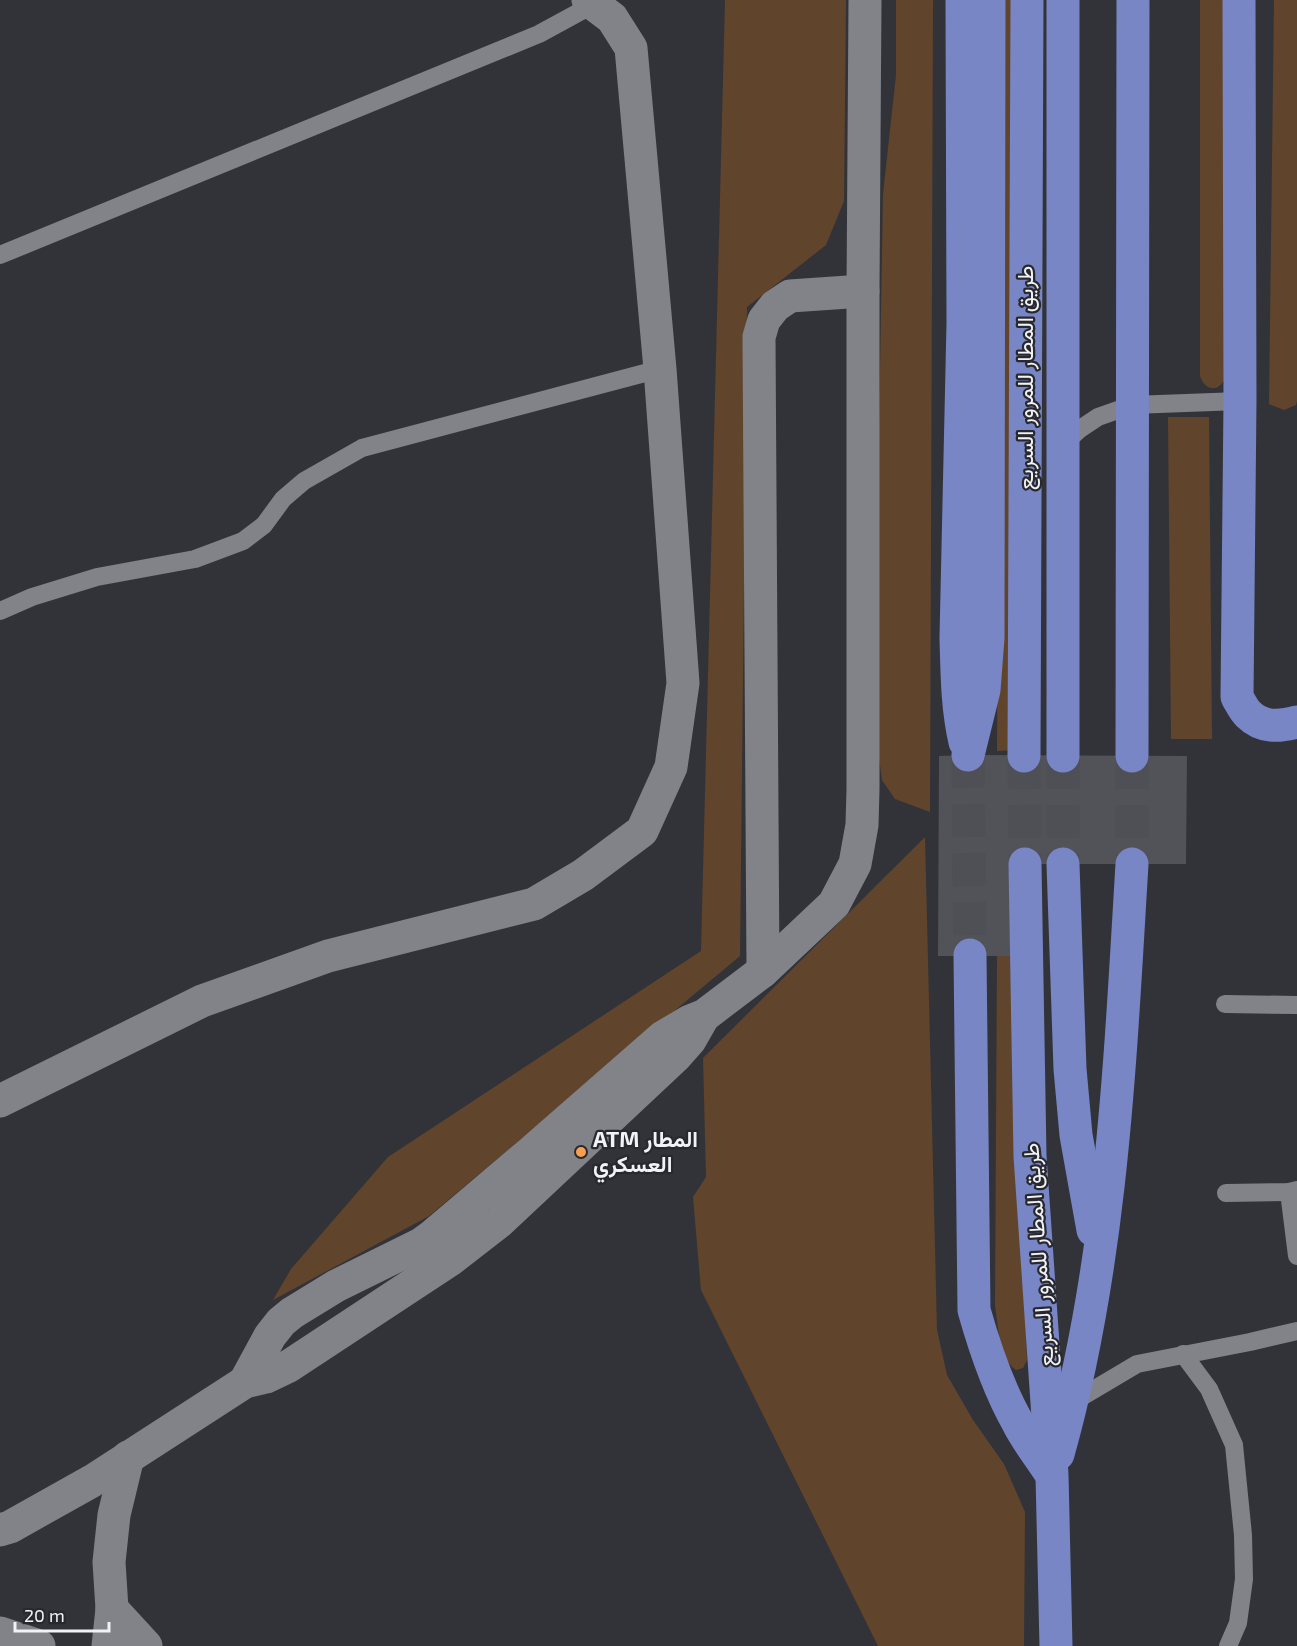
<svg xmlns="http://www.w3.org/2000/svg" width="1297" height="1646" viewBox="0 0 1297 1646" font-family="'Exo 2',Vazirmatn,sans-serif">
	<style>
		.green { fill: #61442c }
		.building { fill: #515359 }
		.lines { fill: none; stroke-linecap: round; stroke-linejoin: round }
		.highway-tunnel { stroke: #4f5055; stroke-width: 33; stroke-dasharray: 33 16; stroke-linecap: butt }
		.lane { stroke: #818389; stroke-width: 18 }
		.street { stroke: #818389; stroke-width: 33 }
		.highway { stroke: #7886c5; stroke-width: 33 }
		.poi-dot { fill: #fa9f4e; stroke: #28292f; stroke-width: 2 }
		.labels { text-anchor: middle; stroke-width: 4.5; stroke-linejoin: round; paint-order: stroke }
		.street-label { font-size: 22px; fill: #f1f2f6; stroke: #28292f }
		.poi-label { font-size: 22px; font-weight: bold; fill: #f1f2f6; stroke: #28292f; text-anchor: start }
	</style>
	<rect width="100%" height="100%" fill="#323339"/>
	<g class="green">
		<path d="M725,0H846L844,201L826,245L747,307L740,956L429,1216L273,1300L291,1269L388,1157L701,951Z"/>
		<path d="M896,0H933L930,812L895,799L882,780L874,721L883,194L896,75Z"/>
		<path d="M1001,0H1017L1016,750L997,751Z"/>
		<path d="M1200,0H1223L1226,375C1221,392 1206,393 1200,376Z"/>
		<path d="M1274,0H1297V401L1296,405L1284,410L1269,404Z"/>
		<path d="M1168,417H1209L1212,739H1171Z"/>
		<path d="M925,837L937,1330L947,1375L973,1420L1004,1464L1025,1512L1024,1646H878L701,1290L693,1197L706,1177L703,1058Z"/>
		<path d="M997,956H1013L1018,1139L1027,1360L1023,1368L1016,1370C999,1359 998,1324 995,1305Z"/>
	</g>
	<path class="building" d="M968,755L1187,756L1186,864H1013V956H938L939,756Z"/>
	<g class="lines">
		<g class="highway-tunnel">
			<path d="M968,755L970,955"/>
			<path d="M1024,756L1025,864"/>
			<path d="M1063,756V864"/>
			<path d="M1132,756V864"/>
		</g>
		<g class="lane">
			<path d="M0,255L539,34L594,4"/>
			<path d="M1063,444L1080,429L1098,417L1132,405L1240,401"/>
			<path d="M0,611L32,597L97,577L195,559L243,541L264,525L283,499L304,481L362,448L660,369"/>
			<path d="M1225,1004L1297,1005"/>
			<path d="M1289,1192L1297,1256"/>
			<path d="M1226,1193L1289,1192L1297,1190"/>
			<path d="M1183,1354L1209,1389L1234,1445L1243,1535L1244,1579L1238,1623L1228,1646"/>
			<path d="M1073,1402L1137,1364L1250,1342L1297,1331"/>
		</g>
		<g class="street">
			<path d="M763,971L759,337L764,320L775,306L790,296L863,291"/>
			<path d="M0,1101L202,1001L328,956L534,904L583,875L642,831L671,767L683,683L660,369L631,48L612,18L588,0"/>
			<path d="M245,1382L270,1336L281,1322L292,1313L336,1286L421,1244L432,1236L530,1153L663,1037L690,1021L705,1015L763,971L834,904L855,864L862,825L863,789V291L865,0"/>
			<path d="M128,1457L114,1515L109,1562L112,1609L146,1646"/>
			<path d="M0,1530L10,1527L92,1481L245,1382L266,1377L289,1366L450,1260L499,1222L675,1057L690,1040L702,1019"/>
			<path d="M0,1633L39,1646"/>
			<path d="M108,1646L112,1609"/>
		</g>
		<g class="highway">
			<path d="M962,0L963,323L956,638C957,673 957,707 965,742"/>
			<path d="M1063,0V756"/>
			<path d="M1239,0L1240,401L1237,697C1240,702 1243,709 1248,714C1262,728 1279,727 1297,722"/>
			<path d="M968,755L984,690L988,638L989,0"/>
			<path d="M1024,756L1027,0"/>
			<path d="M1132,756L1133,0"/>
			<path d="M1025,864L1030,1156L1052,1475L1056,1646"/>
			<path d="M1063,864L1070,1069L1076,1135L1093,1230"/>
			<path d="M970,955L974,1310C985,1349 998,1388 1018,1423C1027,1441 1040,1457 1051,1474"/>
			<path d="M1058,1454C1112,1262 1120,1062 1132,864"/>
		</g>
	</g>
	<circle class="poi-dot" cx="581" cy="1152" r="6"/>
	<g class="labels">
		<g class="street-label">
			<text transform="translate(1025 378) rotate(-90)" y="8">طريق المطار للمرور السريع</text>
			<text transform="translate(1038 1255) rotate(-94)" y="8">طريق المطار للمرور السريع</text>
		</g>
		<g class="poi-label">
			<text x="593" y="1147">ATM المطار<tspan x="593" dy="25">العسكري</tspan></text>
		</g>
	</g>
	<path d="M15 1622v9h94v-9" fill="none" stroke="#f1f2f6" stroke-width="3"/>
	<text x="24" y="1622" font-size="18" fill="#f1f2f6" stroke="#28292f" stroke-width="4.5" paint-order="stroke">20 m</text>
</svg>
